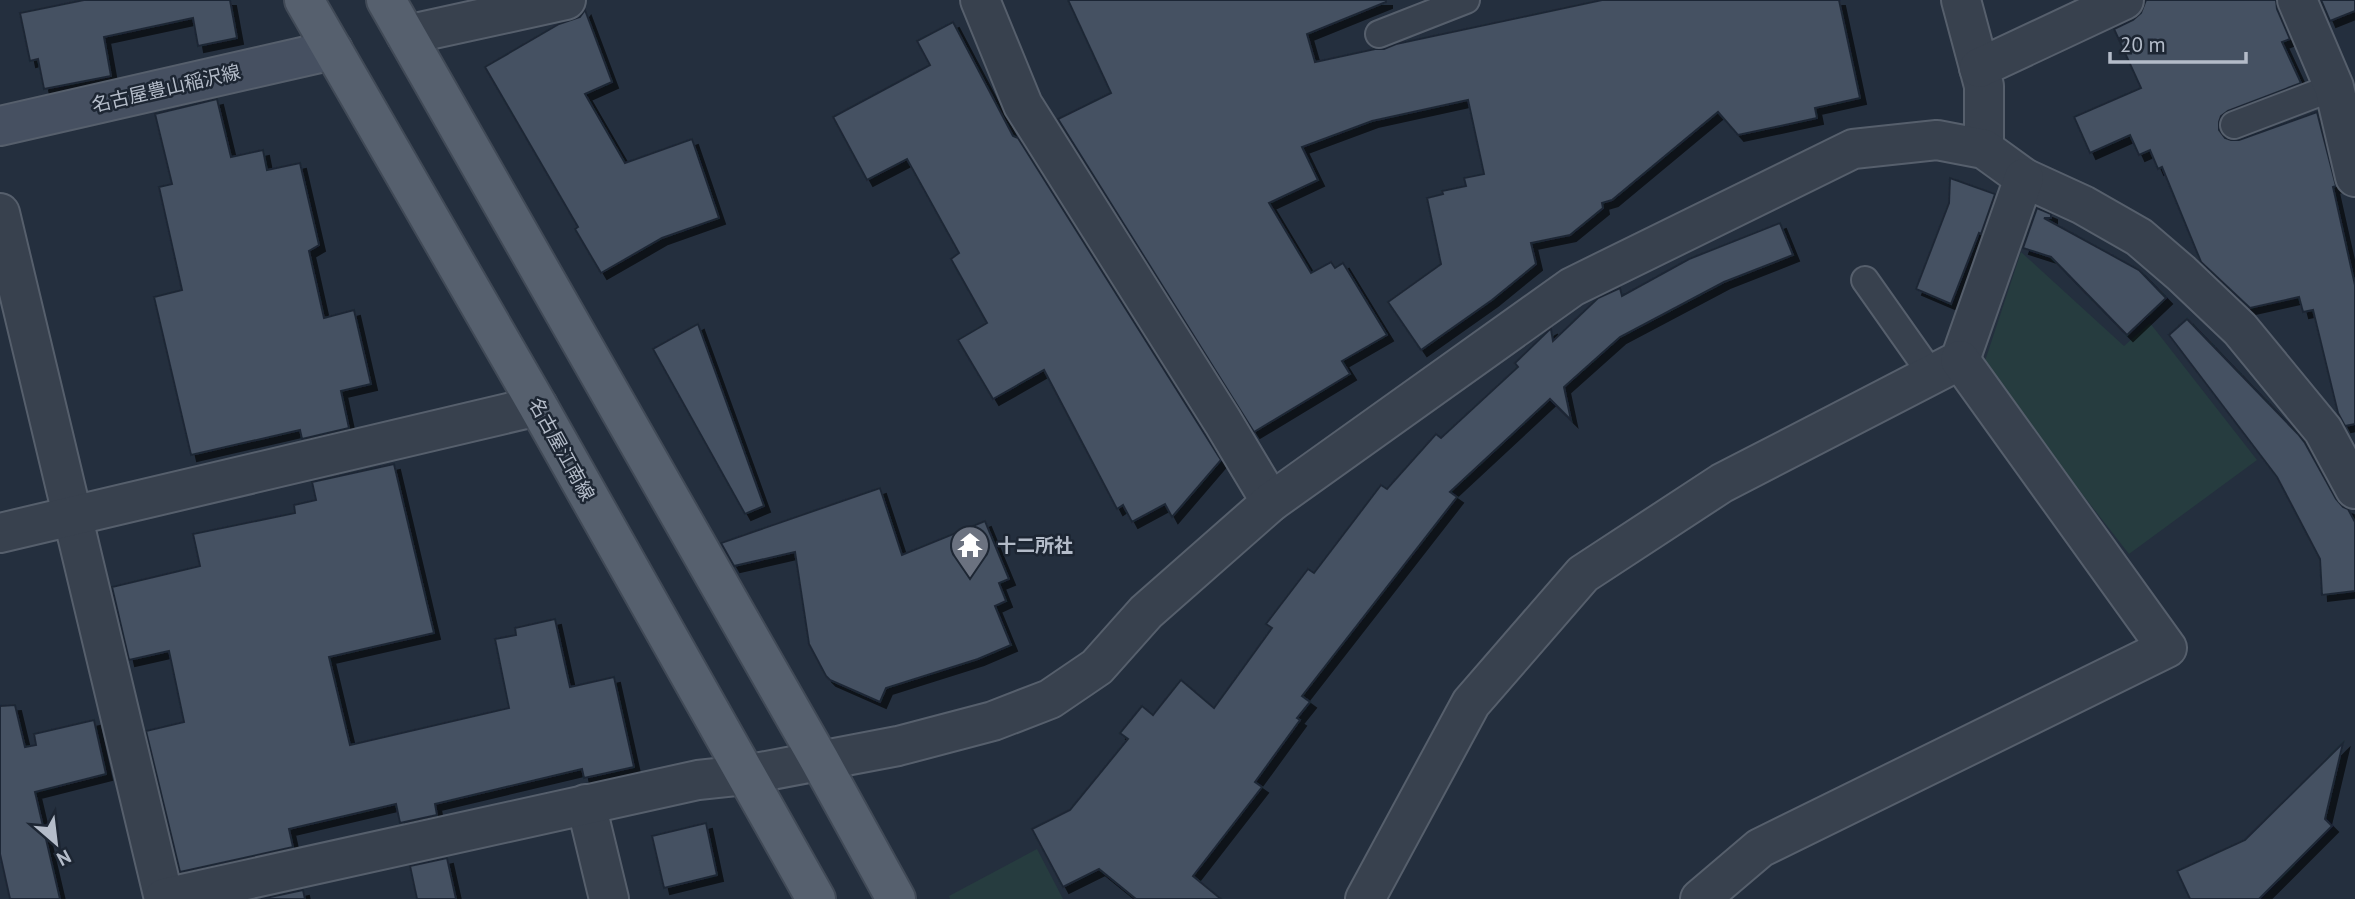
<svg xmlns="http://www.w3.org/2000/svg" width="2355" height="899" viewBox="0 0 2355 899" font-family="'PT Sans','Noto Sans JP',sans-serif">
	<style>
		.green { fill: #263c3f }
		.building { fill: #455162; stroke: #1f2835; stroke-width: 2; filter: url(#shadow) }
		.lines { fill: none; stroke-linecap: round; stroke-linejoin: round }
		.lane-casing { stroke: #565f6c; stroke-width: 30 }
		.street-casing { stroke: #565f6c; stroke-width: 42 }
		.secondary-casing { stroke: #565f6c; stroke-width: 42 }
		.primary-casing { stroke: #414a57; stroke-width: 42 }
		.lane { stroke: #38414e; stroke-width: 26 }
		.street { stroke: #38414e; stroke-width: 38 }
		.secondary { stroke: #465061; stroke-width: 38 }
		.primary { stroke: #56606e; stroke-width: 38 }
		.labels { text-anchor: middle; stroke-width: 5; stroke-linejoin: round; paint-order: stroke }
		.street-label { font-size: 19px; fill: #b4bcc9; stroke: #1d2633 }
		.poi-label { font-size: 19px; font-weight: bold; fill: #b4bcc9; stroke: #1d2633; text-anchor: start }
	</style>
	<defs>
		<filter id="shadow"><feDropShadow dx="6" dy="6" stdDeviation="0" flood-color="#0009"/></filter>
	</defs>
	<rect width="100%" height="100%" fill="#242f3e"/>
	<g class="green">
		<path d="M2021,252L2124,346L2150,323L2257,460L2129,554L1989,375L1985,361Z"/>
		<path d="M1037,849L1063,899H950L949,896Z"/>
	</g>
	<g class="building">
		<path d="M84,0H230L237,38L198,46L193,18L104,37L111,76L44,89L38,59L30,61L20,13Z"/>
		<path d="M1068,0H1386V2L1307,34L1315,62L1375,49H1384L1396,44L1602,0H1839L1860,98L1815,108L1817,118L1738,135L1718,112L1612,200L1602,203L1603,208L1570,235L1531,243L1536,264L1492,300L1421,350L1388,302L1441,264L1427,198L1443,194L1442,191L1466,186L1464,178L1484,174L1468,100L1372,121L1302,147L1318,180L1269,203L1311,273L1331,262L1335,268L1343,263L1387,335L1342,361L1350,374L1254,432L1058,119L1111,93Z"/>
		<path d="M2146,0H2276L2277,9L2290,39L2282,42L2301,83L2228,111L2221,116L2219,122V130L2225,138L2231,140H2239L2317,112L2336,186L2333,187L2355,285V424L2345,426L2338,413L2313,310L2303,312L2299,297L2250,308L2201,262L2162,167L2158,169L2150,150L2139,155L2130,135L2090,153L2074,117L2141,88L2114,29L2133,20L2141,13Z"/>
		<path d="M2321,0H2355V11L2330,21Z"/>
		<path d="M585,10L612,82L585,94L625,163L692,139L719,218L662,238L601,273L575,229L578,227L485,67L559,24L580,17Z"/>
		<path d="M953,22L1013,136L1018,138L1221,460L1172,517L1165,504L1132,522L1123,505L1117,509L1044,370L993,399L958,340L987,323L951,259L959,253L907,159L867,180L833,117L930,65L917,41Z"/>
		<path d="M217,99L231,157L263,150L267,170L300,163L319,245L309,251L324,318L354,310L371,384L341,391L349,428L302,439L300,430L191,455L154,297L182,290L159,187L172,184L155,114Z"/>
		<path d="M1950,178L1995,194L1981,234L1979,233L1951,304L1916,289L1949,203Z"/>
		<path d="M2037,208L2051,214V218H2044L2139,270L2166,298L2127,335L2051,257L2023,248Z"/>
		<path d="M1780,223L1793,255L1724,282L1620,337L1564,387L1571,420L1550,399L1450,492L1457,497L1302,696L1310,702L1297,718L1300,720L1255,782L1262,787L1193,876L1221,899H1136L1099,869L1063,887L1032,829L1070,810L1128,739L1120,733L1142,706L1153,715L1181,680L1214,708L1272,628L1266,624L1308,569L1314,573L1381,485L1387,489L1436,434L1441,438L1518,367L1515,363L1549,330L1551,329L1553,341L1598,298L1620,288L1622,296L1689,259Z"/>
		<path d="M2187,319L2298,434L2305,443L2336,499L2343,507L2348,509L2355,522V591L2322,595L2320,559L2277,477L2169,335Z"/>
		<path d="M698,324L764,506L745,514L653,349Z"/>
		<path d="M394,464L434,633L329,657L350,745L509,708L495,639L516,635L515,628L555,619L570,687L614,677L634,767L584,778L582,769L435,804L437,815L400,823L396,804L289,829L293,847L180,872L146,731L184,722L169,651L129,660L112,587L200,566L193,534L295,513L294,505L316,500L312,482Z"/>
		<path d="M880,488L902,555L985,521L1009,579L999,583L1006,601L995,606L1011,645L978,659L886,688L880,702L830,680L826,676L809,644L795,552L734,566L721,543Z"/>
		<path d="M15,705L25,747L36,745L34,734L94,720L106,774L35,792L60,899H10L0,854V706Z"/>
		<path d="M2343,743L2325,819L2332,826L2259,899H2190L2177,871L2245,840Z"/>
		<path d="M706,823L717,875L664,888L652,836Z"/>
		<path d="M447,858L456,899H417L410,866Z"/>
		<path d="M303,890L305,899H261Z"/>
	</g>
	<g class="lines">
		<defs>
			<g id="lane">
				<path d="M1379,34L1466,0"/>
				<path d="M2234,125L2334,87"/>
				<path d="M1865,280L1932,375"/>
			</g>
			<g id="street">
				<path d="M980,0L1023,105L1223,422L1271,502"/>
				<path d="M1961,0L1984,86V149"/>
				<path d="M2297,0L2334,87L2355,177"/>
				<path d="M406,35L566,0"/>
				<path d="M1979,68L2124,0"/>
				<path d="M0,213L164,899"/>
				<path d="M0,533L538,406"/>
				<path d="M586,804L609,899"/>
				<path d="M164,898L698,780L745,775L898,746L993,721L1050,699L1097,667L1146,612L1271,502L1572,287L1853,149L1937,140L1984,149L2024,178L2083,205L2139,237L2181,273L2240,329L2323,430L2355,489"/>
				<path d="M1365,899L1471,703L1583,574L1722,483L1960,360L2024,178"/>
				<path d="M1700,899L1760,848L2167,648L1960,360"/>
			</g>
			<path id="secondary" d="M0,126L333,50"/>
			<g id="primary">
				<path d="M304,0L538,406L816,899"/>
				<path d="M386,0L820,761L896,899"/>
			</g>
		</defs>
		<use href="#lane" class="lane-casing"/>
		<use href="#street" class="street-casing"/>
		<use href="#secondary" class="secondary-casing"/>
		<use href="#primary" class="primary-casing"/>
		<use href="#lane" class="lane"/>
		<use href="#street" class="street"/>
		<use href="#secondary" class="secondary"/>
		<use href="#primary" class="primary"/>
	</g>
	<defs>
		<symbol id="temple-pin" viewBox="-11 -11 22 30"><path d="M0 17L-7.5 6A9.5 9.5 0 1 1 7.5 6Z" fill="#6b7280" stroke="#1d2633"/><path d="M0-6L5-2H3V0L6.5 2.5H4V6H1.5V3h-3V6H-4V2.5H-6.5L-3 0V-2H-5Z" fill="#fff"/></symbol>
	</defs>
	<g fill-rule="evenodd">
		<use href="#temple-pin" x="948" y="523" width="44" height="60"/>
	</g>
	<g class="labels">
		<g class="street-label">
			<text transform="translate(166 88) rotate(-13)" y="7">名古屋豊山稲沢線</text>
			<text transform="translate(562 449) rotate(61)" y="7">名古屋江南線</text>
		</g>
		<g class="poi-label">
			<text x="997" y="552">十二所社</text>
		</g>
	</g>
	<g transform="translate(56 843) rotate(152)" stroke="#1d2633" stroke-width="5" paint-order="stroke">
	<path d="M0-5L12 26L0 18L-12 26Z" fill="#b4bcc9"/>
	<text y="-10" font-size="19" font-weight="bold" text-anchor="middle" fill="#b4bcc9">N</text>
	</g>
	<path d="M2110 52v10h136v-10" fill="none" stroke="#b4bcc9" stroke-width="3.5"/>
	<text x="2120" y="52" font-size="21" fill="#b4bcc9" stroke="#1d2633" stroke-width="5" paint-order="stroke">20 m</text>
</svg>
